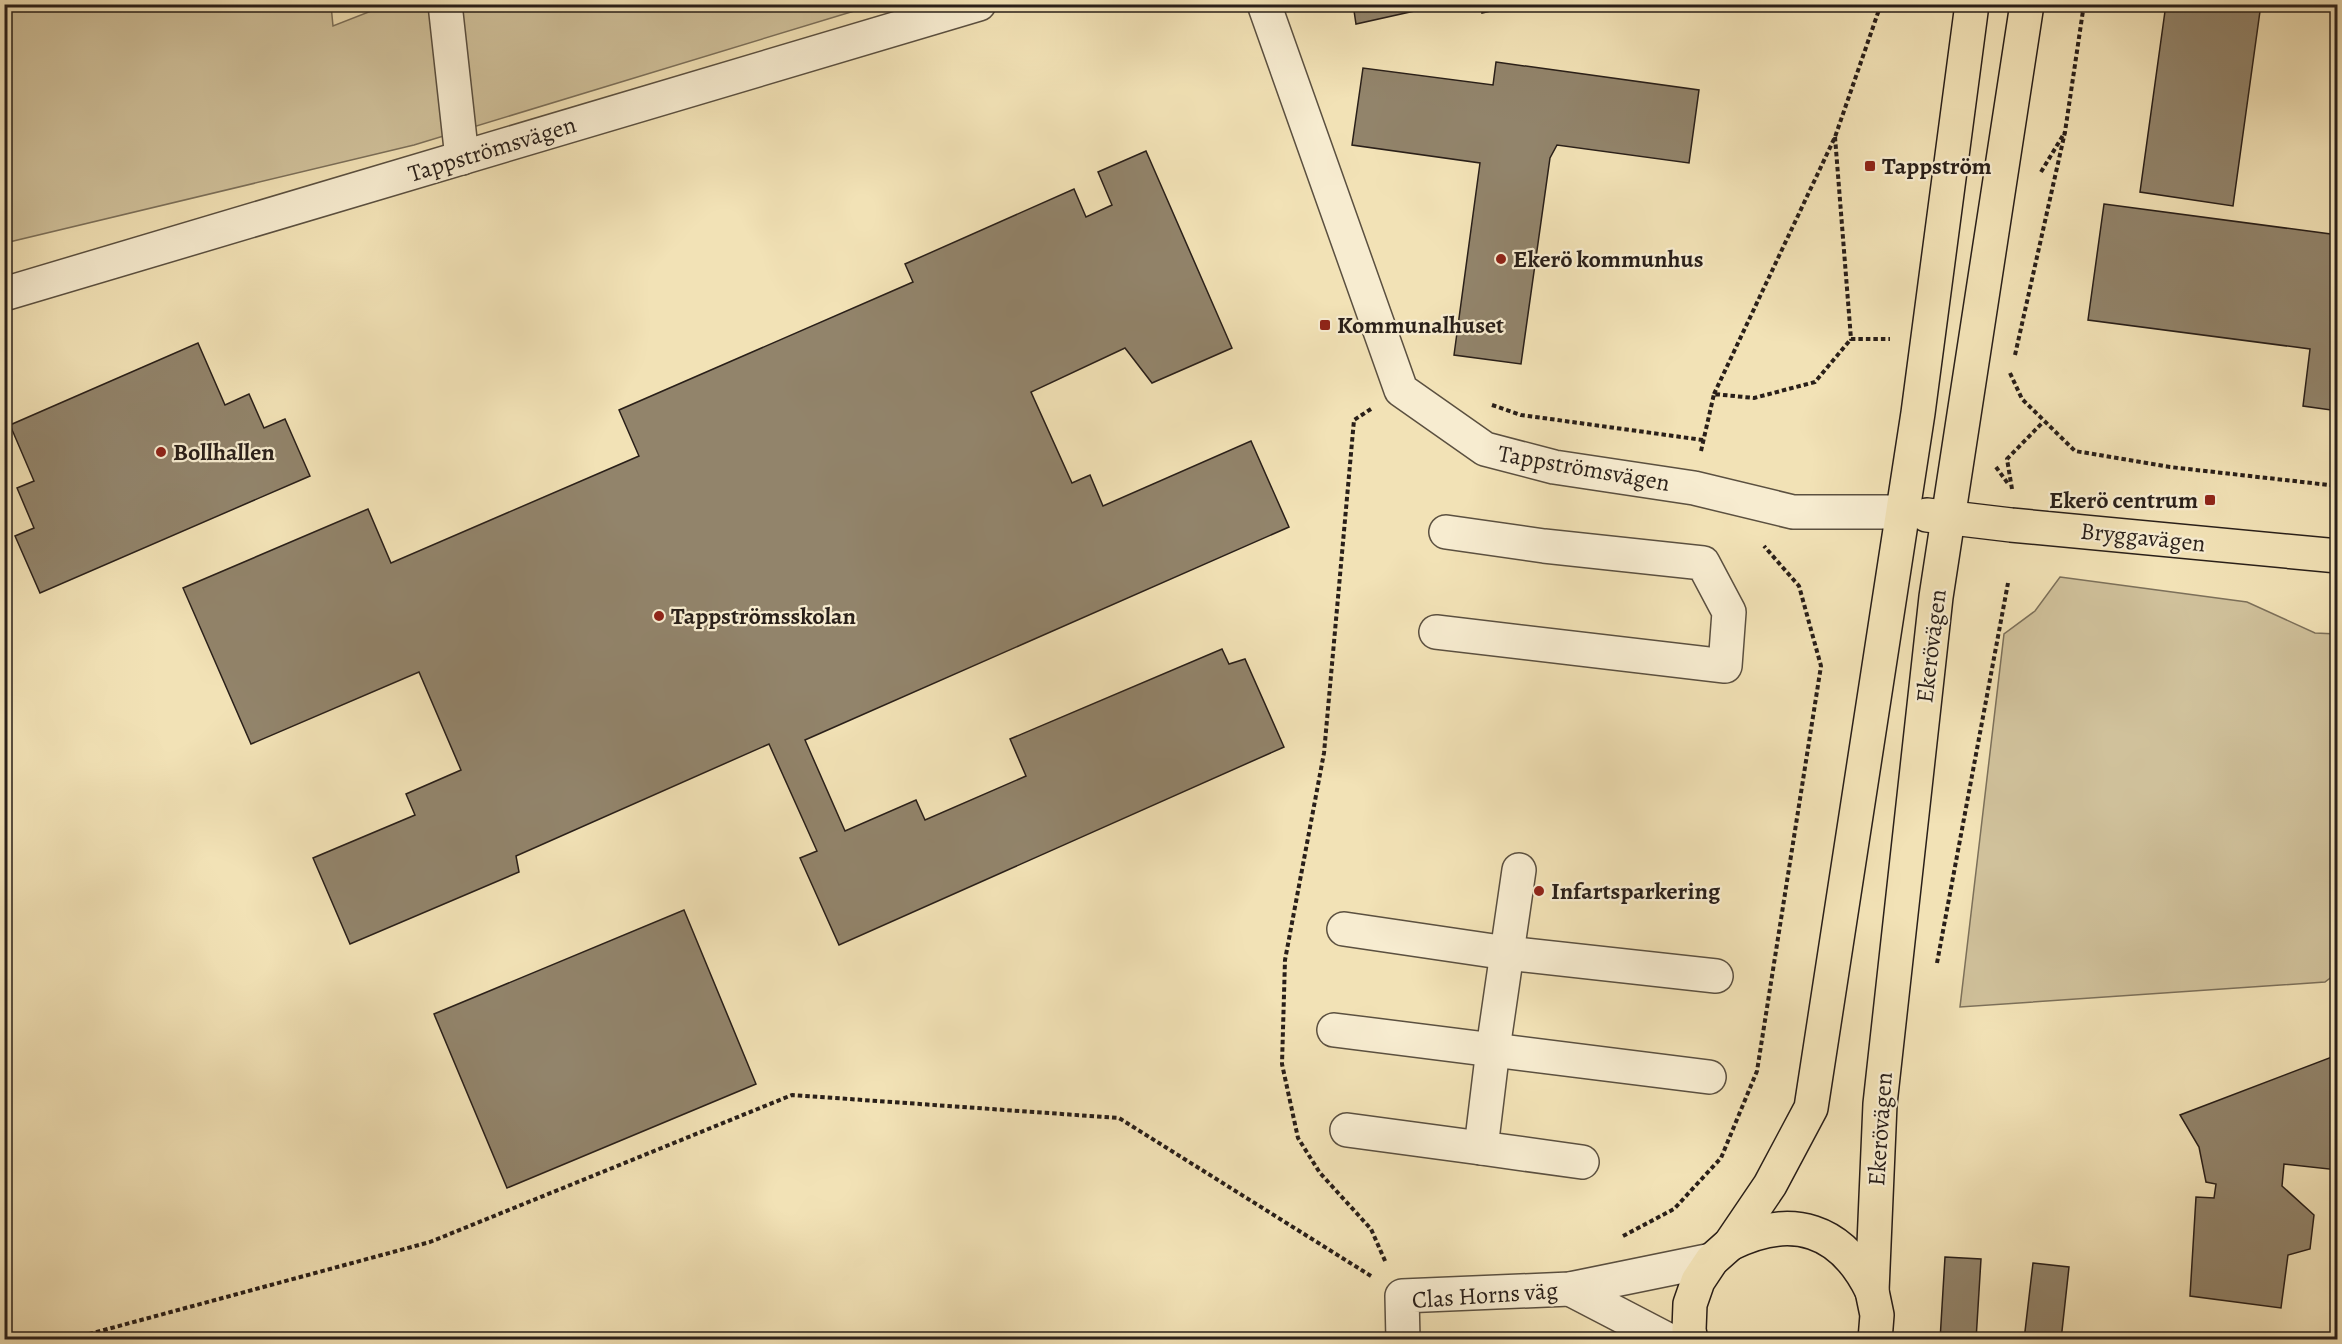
<svg xmlns="http://www.w3.org/2000/svg" width="2342" height="1344" viewBox="0 0 2342 1344" font-family="Alegreya,serif">
	<style>
		.green { fill: #d0c19b; stroke: #7c705a; stroke-width: 1.5 }
		.building { fill: #92846b; stroke: #291f19; stroke-width: 1.5 }
		.lines { fill: none; stroke-linecap: round; stroke-linejoin: round }
		.minor-casing { stroke: #5b5040; stroke-width: 36 }
		.major-casing { stroke: #291f19; stroke-width: 36 }
		.path { stroke: #291f19; stroke-width: 4; stroke-dasharray: 4.5 3; stroke-linecap: butt }
		.minor { stroke: #f7ecd0; stroke-width: 33 }
		.major { stroke: #f2e2b6; stroke-width: 33 }
		.poi-dot { fill: #8f2418; stroke: #f7ecd0; stroke-width: 2 }
		.labels { text-anchor: middle; stroke-width: 4.5; stroke-linejoin: round; paint-order: stroke }
		.street-label { font-size: 24px; fill: #291f19; stroke: #f7ecd0 }
		.poi-label { font-size: 24px; font-weight: bold; fill: #291f19; stroke: #f7ecd0; text-anchor: start }
	</style>
	<rect width="100%" height="100%" fill="#f2e2b6"/>
	<filter id="stains"><feTurbulence type="fractalNoise" baseFrequency=".00333" numOctaves="4"/><feColorMatrix values="0 0 0 0 .2 0 0 0 0 .09 0 0 0 0 .02 0 0 0 .5 -.17"/></filter>
	<radialGradient id="worn" r=".72"><stop offset=".6" stop-color="#630" stop-opacity="0"/><stop offset="1" stop-color="#630" stop-opacity=".3"/></radialGradient>
	<g class="green">
		<path d="M389,4L874,5L414,145L5,243L4,5H331L333,26Z"/>
		<path d="M2060,577L2247,602L2315,633L2337,634L2338,972L2325,982L1960,1007L2004,634L2035,611Z"/>
	</g>
	<g class="building">
		<path d="M1353,4H1446L1356,24Z"/>
		<path d="M1481,4H1521L1482,13Z"/>
		<path d="M2166,4H2261L2233,206L2140,192Z"/>
		<path d="M1496,62L1699,90L1689,163L1557,145L1550,158L1521,364L1454,355L1480,163L1352,145L1363,68L1493,85Z"/>
		<path d="M1146,151L1232,348L1152,383L1125,348L1031,392L1072,483L1090,475L1103,506L1251,441L1289,527L805,740L845,831L916,800L925,820L1026,776L1010,739L1222,649L1229,664L1245,659L1284,747L839,945L800,858L817,851L769,744L516,856L519,872L350,944L313,858L415,815L406,794L461,770L419,672L251,744L183,588L368,509L391,563L639,456L619,410L913,282L905,264L1074,189L1086,217L1112,205L1098,172Z"/>
		<path d="M2104,204L2338,235V411L2303,406L2310,349L2088,320Z"/>
		<path d="M198,343L225,405L249,394L264,428L285,419L310,476L40,593L15,536L34,528L17,488L34,481L10,425Z"/>
		<path d="M684,910L756,1084L507,1188L434,1014Z"/>
		<path d="M2337,1055L2338,1170L2284,1164L2282,1186L2314,1215L2310,1249L2288,1255L2281,1308L2190,1296L2196,1197L2214,1198L2216,1184L2206,1182L2199,1147L2180,1115Z"/>
		<path d="M1945,1257L1981,1259L1976,1340H1940Z"/>
		<path d="M2033,1263L2069,1267L2061,1340H2024Z"/>
	</g>
	<g class="lines">
		<defs>
			<g id="minor">
				<path d="M445,4L462,158"/>
				<path d="M1264,4L1401,390L1485,449L1554,467L1694,488L1793,512H1904"/>
				<path d="M4,294L979,4"/>
				<path d="M1436,632L1725,666L1729,612L1703,563L1544,546L1446,532"/>
				<path d="M1519,870L1493,1049L1481,1148L1582,1162"/>
				<path d="M1344,929L1507,953L1716,976"/>
				<path d="M1334,1030L1709,1077"/>
				<path d="M1347,1130L1481,1148"/>
				<path d="M1570,1289L1668,1340"/>
				<path d="M1403,1340L1402,1296L1570,1289L1712,1260"/>
			</g>
			<g id="major">
				<path d="M1927,515L2011,525L2338,556"/>
				<path d="M1730,1244C1792,1213 1842,1229 1872,1291"/>
				<path d="M1691,1340L1689,1330L1690,1304L1698,1281L1712,1260L1730,1244L1770,1185L1811,1108L1918,413L1972,4"/>
				<path d="M1875,1340L1877,1315L1872,1291L1880,1104L1936,597L2027,4"/>
			</g>
		</defs>
		<use href="#minor" class="minor-casing"/>
		<use href="#major" class="major-casing"/>
		<g class="path">
			<path d="M1835,137L1851,339H1890"/>
			<path d="M2041,172L2065,132"/>
			<path d="M2015,355L2065,132L2084,4"/>
			<path d="M2010,373L2022,399L2075,451L2170,467L2338,486"/>
			<path d="M1714,394L1835,137L1881,4"/>
			<path d="M1492,405L1521,415L1703,440"/>
			<path d="M1371,409L1354,420L1324,753L1285,960L1282,1064L1298,1138L1320,1173L1371,1229L1386,1263"/>
			<path d="M1701,451L1714,394L1754,398L1815,382L1851,339"/>
			<path d="M1996,467L2009,485"/>
			<path d="M2012,489L2007,459L2043,422"/>
			<path d="M1937,963L2008,583"/>
			<path d="M1623,1236L1674,1209L1721,1158L1757,1071L1821,666L1799,586L1764,546"/>
			<path d="M67,1340L430,1242L792,1095L1119,1118L1371,1276"/>
		</g>
		<use href="#minor" class="minor"/>
		<use href="#major" class="major"/>
	</g>
	<g class="poi-dot">
		<rect x="1864" y="160" width="12" height="12" rx="3"/>
		<circle cx="1501" cy="259" r="6"/>
		<rect x="1319" y="319" width="12" height="12" rx="3"/>
		<circle cx="161" cy="452" r="6"/>
		<rect x="2204" y="494" width="12" height="12" rx="3"/>
		<circle cx="659" cy="616" r="6"/>
		<circle cx="1539" cy="891" r="6"/>
	</g>
	<g class="labels">
		<g class="street-label">
			<text transform="translate(492 149) rotate(-17)" y="8">Tappströmsvägen</text>
			<text transform="translate(1584 468) rotate(10)" y="8">Tappströmsvägen</text>
			<text transform="translate(2143 537) rotate(6)" y="8">Bryggavägen</text>
			<text transform="translate(1931 646) rotate(-83)" y="8">Ekerövägen</text>
			<text transform="translate(1880 1129) rotate(-86)" y="8">Ekerövägen</text>
			<text transform="translate(1485 1295) rotate(-4)" y="8">Clas Horns väg</text>
		</g>
		<g class="poi-label">
			<text x="1882" y="174">Tappström</text>
			<text x="1513" y="267">Ekerö kommunhus</text>
			<text x="1337" y="333">Kommunalhuset</text>
			<text x="173" y="460">Bollhallen</text>
			<text x="2198" y="508" text-anchor="end">Ekerö centrum</text>
			<text x="671" y="624">Tappströmsskolan</text>
			<text x="1551" y="899">Infartsparkering</text>
		</g>
	</g>
	<rect width="2342" height="1344" fill="none" stroke="#f2e2b6" stroke-width="24"/>
	<rect x="6" y="6" width="2330" height="1332" fill="none" stroke="#291f19" stroke-width="3"/>
	<rect x="12" y="12" width="2318" height="1320" fill="none" stroke="#291f19" stroke-width="1.5"/>
	<rect width="100%" height="100%" filter="url(#stains)"/>
	<rect width="100%" height="100%" fill="url(#worn)"/>
</svg>
